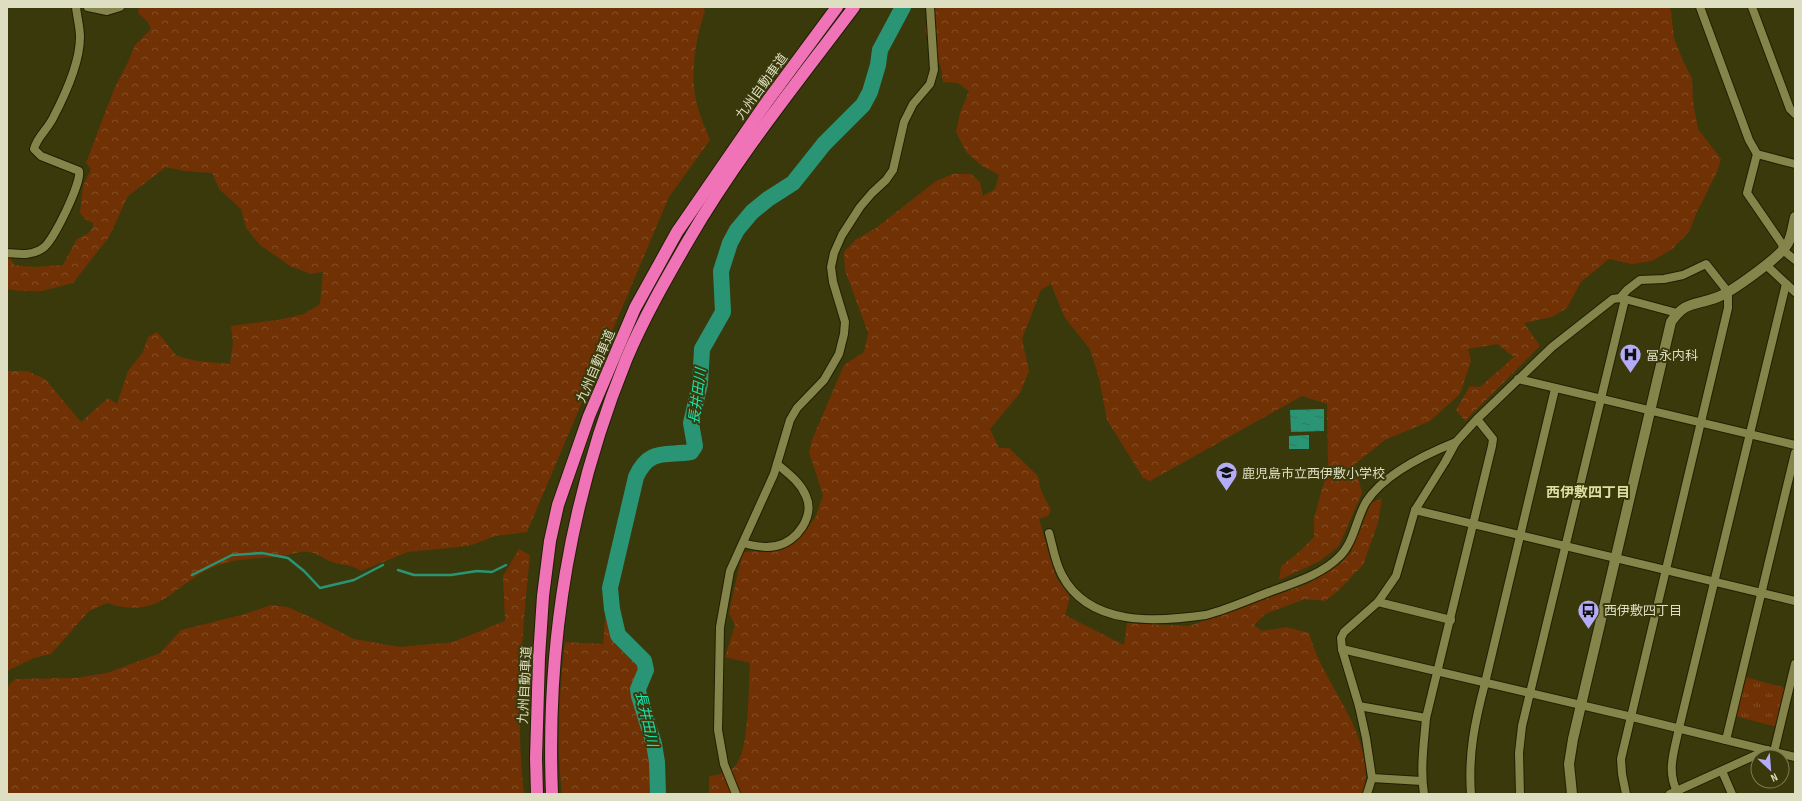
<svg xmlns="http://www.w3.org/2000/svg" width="1802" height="801" viewBox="0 0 1802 801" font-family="'Sofia Sans Condensed','Noto Sans JP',sans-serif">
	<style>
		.forest { fill: url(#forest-crowns) }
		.park { fill: url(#park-tufts) }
		.water { fill: url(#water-ripples) }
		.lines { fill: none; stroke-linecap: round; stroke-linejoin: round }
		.stream { stroke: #2a9575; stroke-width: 2.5 }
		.river { stroke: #2a9575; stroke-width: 16 }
		.minor-casing { stroke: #202002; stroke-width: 10 }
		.tertiary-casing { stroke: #202002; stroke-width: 12 }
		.motorway-casing { stroke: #202002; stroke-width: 14 }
		.minor { stroke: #84844b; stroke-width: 8 }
		.tertiary { stroke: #84844b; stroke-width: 10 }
		.motorway { stroke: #f173b7; stroke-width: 12 }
		.labels { text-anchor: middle; stroke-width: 4; stroke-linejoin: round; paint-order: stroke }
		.street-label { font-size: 13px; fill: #dedfc2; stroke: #39390c }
		.poi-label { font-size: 13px; fill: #dedfc2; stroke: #39390c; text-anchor: start }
		.water-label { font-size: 14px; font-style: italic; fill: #16e8b4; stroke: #39390c }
		.neighbourhood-label { font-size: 14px; font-weight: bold; fill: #dedfa2; stroke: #39390c }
	</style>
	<defs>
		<pattern id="forest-crowns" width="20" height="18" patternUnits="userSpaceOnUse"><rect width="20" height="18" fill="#703104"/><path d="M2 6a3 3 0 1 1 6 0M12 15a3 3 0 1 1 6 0" fill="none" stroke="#844e27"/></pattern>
		<pattern id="park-tufts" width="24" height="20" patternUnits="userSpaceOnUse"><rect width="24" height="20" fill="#703104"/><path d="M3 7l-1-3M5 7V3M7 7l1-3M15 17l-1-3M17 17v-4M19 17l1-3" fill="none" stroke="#844e27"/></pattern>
		<pattern id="water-ripples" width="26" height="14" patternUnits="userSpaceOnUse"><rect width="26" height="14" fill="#2a9575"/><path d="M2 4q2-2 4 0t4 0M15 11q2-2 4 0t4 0" fill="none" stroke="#337860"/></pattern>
	</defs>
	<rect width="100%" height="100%" fill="#39390c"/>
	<g class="forest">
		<path d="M139,7H703L705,11C695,41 689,77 698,108C701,119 706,130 710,140L669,197L527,532L495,536L472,545L458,547L408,552L361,571C348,562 344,567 332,562C323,559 318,553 307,552C298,551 287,556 277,557C256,559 234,558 214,567C172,584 162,621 107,603L89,611L51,654L34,658L7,671V371H27L45,379L81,422L108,398L117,404L128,371L143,352L148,337L157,332L177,356L197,361L230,364L233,343L231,326L277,320L304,314L320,304L323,272L311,274L290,266L260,245L246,228L241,209L220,190L212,173L184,171L166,167L128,196L109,237L73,283L42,291H20L7,289V251L14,265L34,267L63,265L77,239L87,234L93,228V223L85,219L80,213L83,186L91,169L86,163L114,89L128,62L135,45L151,29L148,22L138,13Z"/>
		<path d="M928,7H1669L1671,11L1674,38L1683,61L1692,78L1693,102L1698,129L1721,159L1717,172L1697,212L1689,232L1671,250L1652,261L1631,264L1609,259L1581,282L1567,308L1552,317L1524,323L1540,346L1465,421L1456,410L1470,386L1480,387L1514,357L1497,344L1468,349L1471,361L1460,394L1430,421L1385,440L1355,464L1362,493L1339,546L1320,561L1279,580L1281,566L1299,552L1314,537V518L1328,468L1327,404L1302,396L1150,481L1143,478L1107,420L1099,378L1090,349L1065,318L1051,284L1041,290L1022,339L1029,371L1020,393L990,429L999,448H1009L1038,476L1041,491L1051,510L1048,516L1039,519L1056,577L1070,597L1065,615L1124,645L1127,623L1189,626L1307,584L1326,573L1342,562L1351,552L1371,503L1382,498L1378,523L1363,565L1338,591L1325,601L1305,599L1265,614L1254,625L1262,631L1286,627L1309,633C1324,689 1376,732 1364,794H709V776C718,775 729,773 735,766C750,750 748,687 750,663L725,657L735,625L729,613L737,576L743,552L777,549L794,540L805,532L816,516L823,495L809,452L812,440L844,365L864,352L868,333L845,270L844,252L855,240L876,228L936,181L953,174H971L980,182L983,196L995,189L999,175L982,166L966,152L956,132L960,113L969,91L958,83L943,82L941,67L925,31Z"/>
		<path d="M519,549L530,555C522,634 515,715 524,794H7V687L15,679L75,678L107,673L160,653L181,630L245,614L271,605L288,607L319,621L354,639L400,647L453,642L505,621L503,576Z"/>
		<path d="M607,594C609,609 609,627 617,639C624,648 640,652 643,664C645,673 636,679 635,687C633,703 650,738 653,758C655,770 651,783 656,794H562C556,744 559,693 565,642L603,644Z"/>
	</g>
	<path class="park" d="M1745,677L1786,688L1777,727L1735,716Z"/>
	<g class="water">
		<path d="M1324,409V431L1291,432L1290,410Z"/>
		<path d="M1309,435V449H1289V436Z"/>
	</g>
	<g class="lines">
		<g class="stream">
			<path d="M398,570L414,575H451L477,571L492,572L506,565"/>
			<path d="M192,575L232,555L262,553L288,558L304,571L320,588L354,580L383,565"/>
		</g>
		<path class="river" d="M658,794L657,762L654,744L639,696L638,689L646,670L644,661L618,635L612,609L610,588L636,477C649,448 665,456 691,452L695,446L691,423L700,384L702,349L723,312L721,271L730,243L737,230L752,212L768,199L793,183L824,144L863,105L870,92L878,65L880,50L903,7"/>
		<defs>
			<g id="minor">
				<path d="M88,7L107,11L120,7"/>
				<path d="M1700,7L1749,140L1757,154L1795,164"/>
				<path d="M1752,7L1790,109L1795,114"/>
				<path d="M1757,154L1747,193L1782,244L1783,250L1795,260"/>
				<path d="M7,253C20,254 32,256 43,248C53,242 82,182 79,171L41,156L34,149C37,137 47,130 53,118C64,97 80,62 80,37C80,27 77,17 76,7"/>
				<path d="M1766,265L1795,292"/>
				<path d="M1620,298L1627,290L1640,280L1664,279L1683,275L1706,264L1728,292V308L1621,759L1622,774L1626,794"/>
				<path d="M1518,379L1795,445"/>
				<path d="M1415,510L1795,601"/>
				<path d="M1049,533C1053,547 1055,562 1062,575C1089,627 1157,622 1206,615C1228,609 1248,600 1269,592C1293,583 1321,575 1339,557C1354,543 1356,519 1366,502C1384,474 1426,454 1456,442"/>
				<path d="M743,543C753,546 766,548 776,546C797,542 815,516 806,496C800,482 789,474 777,464"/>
				<path d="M1378,602L1451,620"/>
				<path d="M1342,649L1632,717L1795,757"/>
				<path d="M1359,706L1426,718"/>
				<path d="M1726,740L1795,453"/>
				<path d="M1774,752L1795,664"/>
				<path d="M1722,771L1732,794"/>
				<path d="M1372,778L1422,781"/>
				<path d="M736,794L724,764L718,730L720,627L730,571L774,474L790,420L797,408L824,380L839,354L844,334L845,322L833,282L831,267L834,253L842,235L860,207L872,193L886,180L893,170L904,122L913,104L930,84L934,70L930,7"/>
				<path d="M1367,794L1372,778L1366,738L1359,706L1342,649L1341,638L1344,632L1378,602L1396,576L1415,510L1445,462L1456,442L1477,419L1552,347L1613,299L1620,298L1625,299L1677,313"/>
				<path d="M1424,794C1420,769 1424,743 1426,718L1492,446L1493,439L1477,419"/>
				<path d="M1471,794C1468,754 1475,721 1485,683L1555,389"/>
				<path d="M1520,794L1519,753L1522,726L1625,299"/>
				<path d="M1670,794L1767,750"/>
				<path d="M1678,794C1666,770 1674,753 1679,728L1786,284"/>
			</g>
			<path id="tertiary" d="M1572,794L1569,764L1573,739L1671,322C1686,300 1695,306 1718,297C1731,292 1782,256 1788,243C1792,235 1793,225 1795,217"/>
			<g id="motorway">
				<path d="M537,794L536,758L539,657L543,596L550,541L558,505L589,416L635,308L677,232L766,103L837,7"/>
				<path d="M552,794C546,646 570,498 626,360C643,319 666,279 688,241C736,158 797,83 854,7"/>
			</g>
		</defs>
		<use href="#minor" class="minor-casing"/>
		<use href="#tertiary" class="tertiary-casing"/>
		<use href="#motorway" class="motorway-casing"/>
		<use href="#minor" class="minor"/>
		<use href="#tertiary" class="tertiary"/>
		<use href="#motorway" class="motorway"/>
	</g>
	<defs>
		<symbol id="hospital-pin" viewBox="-11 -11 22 30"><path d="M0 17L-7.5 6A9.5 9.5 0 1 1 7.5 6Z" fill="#b5acf8" stroke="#39390c"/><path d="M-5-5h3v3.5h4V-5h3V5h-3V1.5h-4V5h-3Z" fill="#111"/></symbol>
		<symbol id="school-pin" viewBox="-11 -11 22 30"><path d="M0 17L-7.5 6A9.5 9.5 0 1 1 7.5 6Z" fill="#b5acf8" stroke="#39390c"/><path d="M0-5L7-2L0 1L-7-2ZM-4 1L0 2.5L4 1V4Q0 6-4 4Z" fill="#111"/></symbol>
		<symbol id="bus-pin" viewBox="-11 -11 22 30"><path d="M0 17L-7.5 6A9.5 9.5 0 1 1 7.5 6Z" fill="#b5acf8" stroke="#39390c"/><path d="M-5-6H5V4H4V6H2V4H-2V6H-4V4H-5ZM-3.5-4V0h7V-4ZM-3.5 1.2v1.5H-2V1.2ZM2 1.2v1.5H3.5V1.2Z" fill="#111"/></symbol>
	</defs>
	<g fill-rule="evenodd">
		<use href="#hospital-pin" x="1618" y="342" width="25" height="34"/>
		<use href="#school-pin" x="1214" y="460" width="25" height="34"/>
		<use href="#bus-pin" x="1576" y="598" width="25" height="34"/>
	</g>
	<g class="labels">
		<g class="street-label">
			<text transform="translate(761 86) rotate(-54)" y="5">九州自動車道</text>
			<text transform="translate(595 366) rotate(-67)" y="5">九州自動車道</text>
			<text transform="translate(524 685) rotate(-87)" y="5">九州自動車道</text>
		</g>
		<g class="poi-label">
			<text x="1646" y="360">冨永内科</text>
			<text x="1242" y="478">鹿児島市立西伊敷小学校</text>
			<text x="1604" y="615">西伊敷四丁目</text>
		</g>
		<g class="water-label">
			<text transform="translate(697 396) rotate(-83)" y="5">長井田川</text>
			<text transform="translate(647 719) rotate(77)" y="5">長井田川</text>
		</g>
		<g class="neighbourhood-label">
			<text x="1588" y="497">西伊敷四丁目</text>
		</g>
	</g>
	<rect width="1802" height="801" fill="none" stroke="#dedfc2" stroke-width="16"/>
	<g transform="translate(1770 769) rotate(154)"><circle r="19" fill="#39390c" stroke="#7b7b55"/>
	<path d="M0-3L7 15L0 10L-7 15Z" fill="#b5acf8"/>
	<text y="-6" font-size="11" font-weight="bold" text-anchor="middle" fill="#dedfc2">N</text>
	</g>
</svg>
